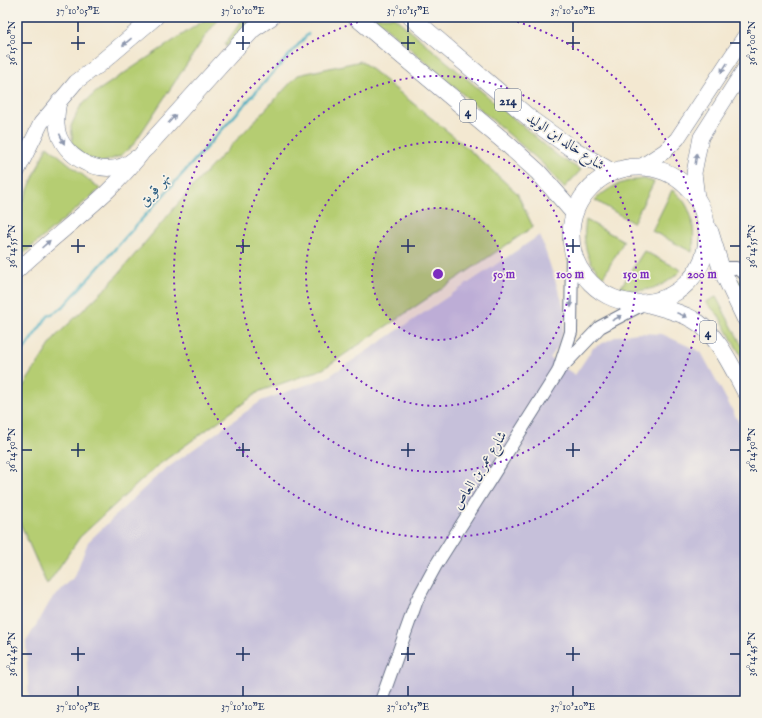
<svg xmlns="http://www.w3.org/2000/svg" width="762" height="718" viewBox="0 0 762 718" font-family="'IM FELL English',Amiri,serif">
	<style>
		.industrial { fill: #c6c0da }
		.green { fill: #b5cd72; stroke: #687e68 }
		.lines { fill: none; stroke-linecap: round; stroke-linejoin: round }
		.stream { stroke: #41acc0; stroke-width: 2.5 }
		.minor-casing { stroke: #677086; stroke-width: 14 }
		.major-casing { stroke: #677086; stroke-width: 16 }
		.highway-casing { stroke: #677086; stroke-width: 18 }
		.minor { stroke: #fff; stroke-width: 12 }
		.major { stroke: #fff; stroke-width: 15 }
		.highway { stroke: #fff; stroke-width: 17 }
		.oneway { fill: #8d97ae }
		.ticks { fill: none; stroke: #1b2f5e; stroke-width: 1.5 }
		.ring { fill: none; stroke: #7b2cbf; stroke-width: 2; stroke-dasharray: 2 4 }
		.labels { text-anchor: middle; stroke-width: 3.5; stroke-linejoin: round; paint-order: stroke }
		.shield { fill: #f7f3e8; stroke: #5d6a87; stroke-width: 1 }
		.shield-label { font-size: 13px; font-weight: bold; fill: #1b2f5e }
		.street-label { font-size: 14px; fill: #1b2f5e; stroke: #f7f3e8 }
		.water-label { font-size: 15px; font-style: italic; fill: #285b80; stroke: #f7f3e8 }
		.centre { fill: #7b2cbf; stroke: #f7f3e8; stroke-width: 2 }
		.ring-label { font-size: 12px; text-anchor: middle; font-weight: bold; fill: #7b2cbf; stroke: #f7f3e8; stroke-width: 3.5; stroke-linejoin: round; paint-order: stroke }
		.neatline { fill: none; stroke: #1b2f5e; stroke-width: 1.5 }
		.ticks-label { font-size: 10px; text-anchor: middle; fill: #1b2f5e }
	</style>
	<rect width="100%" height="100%" fill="#f7f3e8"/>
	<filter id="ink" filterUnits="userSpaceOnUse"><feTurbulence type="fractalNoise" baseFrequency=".025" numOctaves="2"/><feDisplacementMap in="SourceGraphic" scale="8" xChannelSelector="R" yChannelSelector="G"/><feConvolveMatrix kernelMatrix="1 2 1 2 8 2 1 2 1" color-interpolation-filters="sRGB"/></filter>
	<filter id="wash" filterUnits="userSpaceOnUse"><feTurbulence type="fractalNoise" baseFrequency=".012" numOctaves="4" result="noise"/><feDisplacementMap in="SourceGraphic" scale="16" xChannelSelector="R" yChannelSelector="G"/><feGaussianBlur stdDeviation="0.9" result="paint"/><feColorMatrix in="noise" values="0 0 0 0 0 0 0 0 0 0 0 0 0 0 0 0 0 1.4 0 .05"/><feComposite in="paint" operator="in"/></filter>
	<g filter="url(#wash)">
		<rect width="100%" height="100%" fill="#f3e8d1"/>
		<path class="industrial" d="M540,235L566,313L563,331L557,348L550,358L575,375L593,348L617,336L638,333L662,334L701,352L745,434V701H29L26,642L51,600L75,576L88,542L159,474L261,401L328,377Z"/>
		<g class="green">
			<path d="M209,17H220L204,38L133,145L120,156L101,163L83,156L73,144L71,126L80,107L96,92Z"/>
			<path d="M244,17H254L226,47L225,44Z"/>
			<path d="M374,17H394L559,157L581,170L564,188L542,163Z"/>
			<path d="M361,61L457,139L517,193L533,227L323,369L260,391L157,466L80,537L47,585L17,516V396L55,337L108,286L194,185L298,75Z"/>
			<path d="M47,146L100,189L17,259V215Z"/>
			<path d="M644,179L654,182L633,223L595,200C612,185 622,181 644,179Z"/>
			<path d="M672,190C693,204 696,229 692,252L652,231Z"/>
			<path d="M586,220L624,241L603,277C586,261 582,242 586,220Z"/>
			<path d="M644,251L681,270C667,286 642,296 621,287Z"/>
			<path d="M735,279L745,284V297Z"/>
			<path d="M716,297L745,351V363L719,316L706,302Z"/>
		</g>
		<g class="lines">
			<path class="stream" d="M17,359L48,316L62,308L308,34"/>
		</g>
	</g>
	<g filter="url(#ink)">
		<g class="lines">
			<defs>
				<g id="minor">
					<path d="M721,268H736L745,274"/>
					<path d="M561,368L600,327L645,303"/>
					<path d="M381,701L417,600L436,565L558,372L571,332L572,249"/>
				</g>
				<g id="major">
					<path d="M59,101C57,113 55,126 60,138C72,164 110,180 135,158"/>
					<path d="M642,166L665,151L677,139L745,36"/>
					<path d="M17,172L41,123L76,82L97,66"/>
					<path d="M697,198L694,173L701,137L745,68"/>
					<path d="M17,271C60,230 111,196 146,148"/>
				</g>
				<g id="highway">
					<path d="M356,17L505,142L538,172L574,213"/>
					<path d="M411,17L533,121L571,148L612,172"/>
					<path d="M97,66L155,17"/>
					<path d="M146,148L253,29L271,17"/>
					<circle cx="639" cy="235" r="68"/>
					<path d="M710,232L721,268L745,318"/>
					<path d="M645,303C661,308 678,311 692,319C716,331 733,369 745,391"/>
				</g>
			</defs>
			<use href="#minor" class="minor-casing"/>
			<use href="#major" class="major-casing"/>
			<use href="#highway" class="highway-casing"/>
			<use href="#minor" class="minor"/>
			<use href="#major" class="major"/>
			<use href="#highway" class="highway"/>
		</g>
		<defs><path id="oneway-solid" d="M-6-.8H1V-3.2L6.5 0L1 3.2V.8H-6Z"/></defs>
		<g class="oneway">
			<use href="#oneway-solid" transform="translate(127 42) rotate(140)"/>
			<use href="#oneway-solid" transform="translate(724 68) rotate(123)"/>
			<use href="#oneway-solid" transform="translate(172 119) rotate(-48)"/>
			<use href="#oneway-solid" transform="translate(62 139) rotate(65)"/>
			<use href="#oneway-solid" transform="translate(696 159) rotate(-82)"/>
			<use href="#oneway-solid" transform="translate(46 244) rotate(-42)"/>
			<use href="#oneway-solid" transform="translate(571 302) rotate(90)"/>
			<use href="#oneway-solid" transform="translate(682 315) rotate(22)"/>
			<use href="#oneway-solid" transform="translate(617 318) rotate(-28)"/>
		</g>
	</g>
	<path class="ticks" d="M78,22V32M243,22V32M408,22V32M573,22V32M78,36V50M243,36V50M408,36V50M573,36V50M22,43H32M71,43H85M236,43H250M401,43H415M566,43H580M730,43H740M78,239V253M243,239V253M408,239V253M573,239V253M22,246H32M71,246H85M236,246H250M401,246H415M566,246H580M730,246H740M78,443V457M243,443V457M408,443V457M573,443V457M22,450H32M71,450H85M236,450H250M401,450H415M566,450H580M730,450H740M78,647V661M243,647V661M408,647V661M573,647V661M22,654H32M71,654H85M236,654H250M401,654H415M566,654H580M730,654H740M78,686V696M243,686V696M408,686V696M573,686V696"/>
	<circle cx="438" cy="274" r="66" fill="#7b2cbf" fill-opacity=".12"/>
	<g class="ring">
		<circle cx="438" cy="274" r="66"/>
		<circle cx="438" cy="274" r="132"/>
		<circle cx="438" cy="274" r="198"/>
		<path d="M500 17A264 264 0 1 1 376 17"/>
	</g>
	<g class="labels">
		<g class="shield">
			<rect x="495" y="89" width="26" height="22" rx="3"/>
			<rect x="460" y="100" width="16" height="22" rx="3"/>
			<rect x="700" y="321" width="16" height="22" rx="3"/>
		</g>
		<g class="shield-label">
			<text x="508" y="105">214</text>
			<text x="468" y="116">4</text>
			<text x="708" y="337">4</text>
		</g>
		<g class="street-label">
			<text transform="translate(566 141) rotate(34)" y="5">شارع خالد ابن الوليد</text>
			<text transform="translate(479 470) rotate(-58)" y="5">شارع عمر بن العاص</text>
		</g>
		<g class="water-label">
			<text transform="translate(154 189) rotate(-48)" y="5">نهر قويق</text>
		</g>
	</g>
	<circle cx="438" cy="274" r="6" class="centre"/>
	<g class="ring-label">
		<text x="504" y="278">50 m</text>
		<text x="570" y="278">100 m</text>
		<text x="636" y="278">150 m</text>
		<text x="702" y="278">200 m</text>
	</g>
	<rect width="762" height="718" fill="none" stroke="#f7f3e8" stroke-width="44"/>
	<rect x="22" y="22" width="718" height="674" class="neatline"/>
	<g class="ticks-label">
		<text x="78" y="14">37°10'05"E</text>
		<text x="243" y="14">37°10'10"E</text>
		<text x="408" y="14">37°10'15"E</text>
		<text x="573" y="14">37°10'20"E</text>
		<text transform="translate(11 43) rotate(-90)" y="4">36°15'00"N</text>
		<text transform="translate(751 43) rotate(-90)" y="4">36°15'00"N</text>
		<text transform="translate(11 246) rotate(-90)" y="4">36°14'55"N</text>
		<text transform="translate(751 246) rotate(-90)" y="4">36°14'55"N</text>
		<text transform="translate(11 450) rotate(-90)" y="4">36°14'50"N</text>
		<text transform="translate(751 450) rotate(-90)" y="4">36°14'50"N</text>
		<text transform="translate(11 654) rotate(-90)" y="4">36°14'45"N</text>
		<text transform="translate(751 654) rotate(-90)" y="4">36°14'45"N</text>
		<text x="78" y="710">37°10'05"E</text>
		<text x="243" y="710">37°10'10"E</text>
		<text x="408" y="710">37°10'15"E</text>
		<text x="573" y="710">37°10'20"E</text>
	</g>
</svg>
